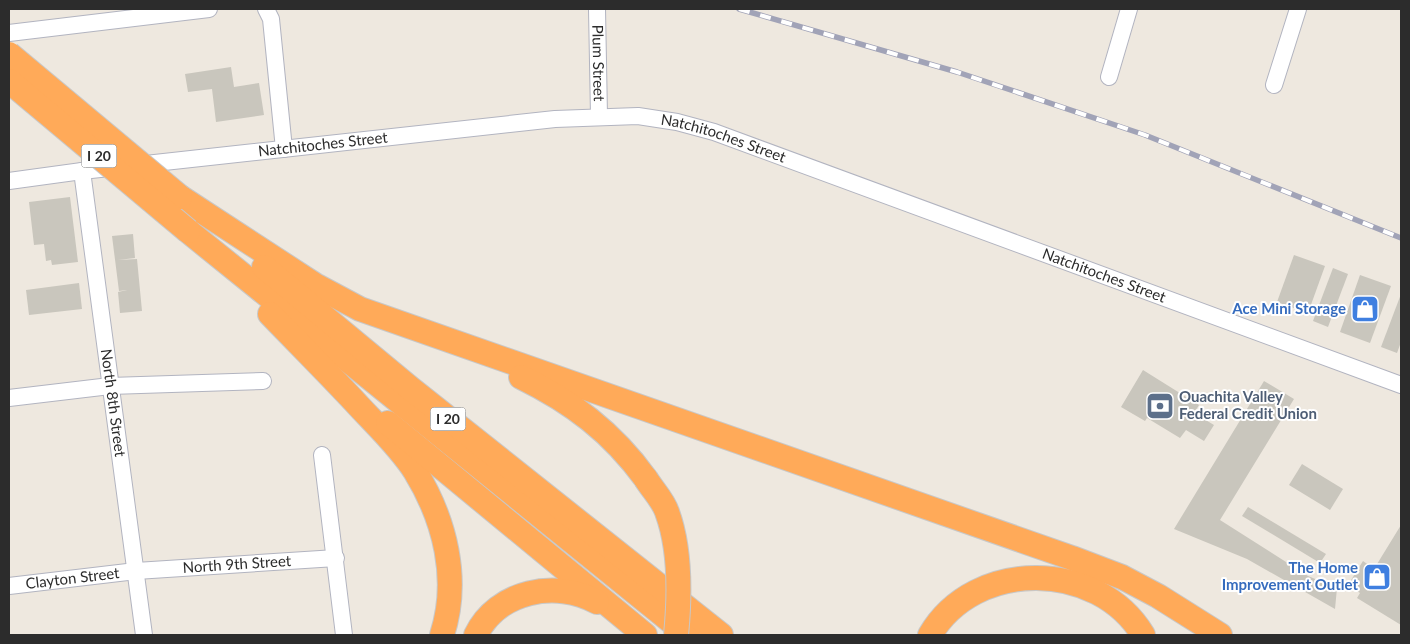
<svg xmlns="http://www.w3.org/2000/svg" width="1410" height="644" viewBox="0 0 1410 644" font-family="Lato,sans-serif">
	<style>
		.building { fill: #c9c6bd }
		.lines { fill: none; stroke-linecap: round; stroke-linejoin: round }
		.minor-casing { stroke: #b2b4c0; stroke-width: 18 }
		.highway-casing { stroke: #c8c8c8; stroke-width: 26 }
		.minor { stroke: #fff; stroke-width: 16 }
		.highway { stroke: #ffaa59; stroke-width: 24 }
		.rail-casing { stroke: #a1a3b7; stroke-width: 5.5 }
		.rail { stroke: #fff; stroke-width: 4; stroke-dasharray: 11; stroke-linecap: butt }
		.highway-bridge-casing { stroke: #c8c8c8; stroke-width: 26; stroke-linecap: butt }
		.highway-bridge { stroke: #ffaa59; stroke-width: 24 }
		.labels { text-anchor: middle; stroke-width: 4; stroke-linejoin: round; paint-order: stroke }
		.shield { fill: #fff; stroke: #6b6b6b; stroke-width: 1 }
		.shield-label { font-size: 14px; font-weight: bold; fill: #2c2c2c }
		.street-label { font-size: 15px; fill: #2c2c2c; stroke: #fff }
		.shop-label { font-size: 15px; font-weight: bold; fill: #366cbe; stroke: #fff; text-anchor: end }
		.service-label { font-size: 15px; font-weight: bold; fill: #4e5e75; stroke: #fff; text-anchor: start }
	</style>
	<rect width="100%" height="100%" fill="#eee8df"/>
	<g class="building">
		<path d="M231,67L234,87L259,83L264,115L216,122L212,89L188,92L185,74Z"/>
		<path d="M70,197L78,262L52,265L51,260L46,261L44,244L34,245L29,202Z"/>
		<path d="M133,234L135,258L118,260L137,259L142,311L120,313L118,292L127,290L119,291L112,236Z"/>
		<path d="M1294,255L1325,266L1308,313L1277,302Z"/>
		<path d="M1333,268L1348,274L1328,327L1313,321Z"/>
		<path d="M1360,275L1391,286L1370,343L1340,332Z"/>
		<path d="M79,283L82,309L29,315L26,290Z"/>
		<path d="M1401,294V342L1397,353L1381,347Z"/>
		<path d="M1143,370L1199,405L1194,413L1214,425L1204,441L1186,430L1180,438L1147,418L1145,421L1121,407Z"/>
		<path d="M1264,381L1294,399L1220,520L1308,576L1337,588L1335,609L1247,559L1174,529Z"/>
		<path d="M1302,464L1343,489L1330,510L1289,485Z"/>
		<path d="M1248,507L1326,554L1320,563L1242,516Z"/>
		<path d="M1401,525V625L1357,598L1360,593L1348,585L1363,561L1374,569Z"/>
	</g>
	<g class="lines">
		<defs>
			<g id="minor">
				<path d="M266,9L271,19L284,149"/>
				<path id="s1" d="M597,9L599,116"/>
				<path d="M9,33L209,9"/>
				<path d="M1109,77L1129,9"/>
				<path d="M1274,85L1298,9"/>
				<path id="s2" d="M82,171L144,635"/>
				<path id="s3" d="M9,181L82,171L555,119L638,116L677,122L714,132L1401,385"/>
				<path d="M9,398L110,386L263,381"/>
				<path d="M322,455L344,635"/>
				<path id="s4" d="M9,586L136,571L336,558"/>
			</g>
			<g id="highway">
				<path d="M180,197L315,285L360,309L1072,558L1122,577L1158,596L1220,635"/>
				<path d="M188,231L688,635"/>
				<path d="M264,267L410,388L721,635"/>
				<path d="M270,314C298,343 327,372 355,402C375,424 399,446 415,471C445,520 460,579 442,635"/>
				<path d="M521,377C572,402 612,432 646,479"/>
				<path d="M388,423L645,635"/>
				<path d="M476,635C497,591 556,579 597,602"/>
				<path d="M930,635C975,558 1098,560 1143,635"/>
			</g>
		</defs>
		<use href="#minor" class="minor-casing"/>
		<use href="#highway" class="highway-casing"/>
		<use href="#minor" class="minor"/>
		<use href="#highway" class="highway"/>
		<defs>
			<path id="rail" d="M739,9L957,72L1145,135L1401,238"/>
		</defs>
		<use href="#rail" class="rail-casing"/>
		<use href="#rail" class="rail"/>
		<defs>
			<g id="highway-bridge">
				<path d="M9,54L180,197"/>
				<path d="M9,81L188,231"/>
				<path d="M646,479C652,489 663,500 667,512C681,550 680,595 676,635"/>
			</g>
		</defs>
		<use href="#highway-bridge" class="highway-bridge-casing"/>
		<use href="#highway-bridge" class="highway-bridge"/>
	</g>
	<defs>
		<symbol id="shop-square" viewBox="-11 -11 22 22"><rect x="-9" y="-9" width="18" height="18" rx="4" fill="#3f7fe0" stroke="#fff"/><path d="M-5-2.5h2.3a2.7 3.5 0 0 1 5.4 0H5L5.5 6h-11ZM-1.5-2.5h3a1.5 2.3 0 0 0-3 0Z" fill="#fff"/></symbol>
		<symbol id="bank-square" viewBox="-11 -11 22 22"><rect x="-9" y="-9" width="18" height="18" rx="4" fill="#5c6f8a" stroke="#fff"/><path d="M-6-4H6V4H-6ZM0-2.3a2.3 2.3 0 1 0 0 4.6a2.3 2.3 0 1 0 0-4.6Z" fill="#fff"/></symbol>
	</defs>
	<g fill-rule="evenodd">
		<use href="#shop-square" x="1349" y="293" width="32" height="32"/>
		<use href="#bank-square" x="1144" y="390" width="32" height="32"/>
		<use href="#shop-square" x="1361" y="561" width="32" height="32"/>
	</g>
	<g class="labels">
		<g class="shield">
			<rect x="81.5" y="144.5" width="35" height="23" rx="4"/>
			<rect x="430.5" y="407.5" width="35" height="23" rx="4"/>
		</g>
		<g class="shield-label">
			<text x="99" y="161">I 20</text>
			<text x="448" y="424">I 20</text>
		</g>
		<g class="street-label">
			<text dy="5" stroke="none"><textPath href="#s1" startOffset="54">Plum Street</textPath></text>
			<text dy="5" stroke="none"><textPath href="#s3" startOffset="721">Natchitoches Street</textPath></text>
			<text dy="5" stroke="none"><textPath href="#s3" startOffset="316">Natchitoches Street</textPath></text>
			<text dy="5" stroke="none"><textPath href="#s3" startOffset="1126">Natchitoches Street</textPath></text>
			<text dy="5" stroke="none"><textPath href="#s2" startOffset="234">North 8th Street</textPath></text>
			<text dy="5" stroke="none"><textPath href="#s4" startOffset="229">North 9th Street</textPath></text>
			<text dy="5" stroke="none"><textPath href="#s4" startOffset="64">Clayton Street</textPath></text>
		</g>
		<g class="shop-label">
			<text x="1346" y="314">Ace Mini Storage</text>
			<text x="1358" y="573">The Home<tspan x="1358" dy="17">Improvement Outlet</tspan></text>
		</g>
		<g class="service-label">
			<text x="1179" y="402">Ouachita Valley<tspan x="1179" dy="17">Federal Credit Union</tspan></text>
		</g>
	</g>
	<rect width="1410" height="644" fill="none" stroke="#2c2c2c" stroke-width="20"/>
</svg>
